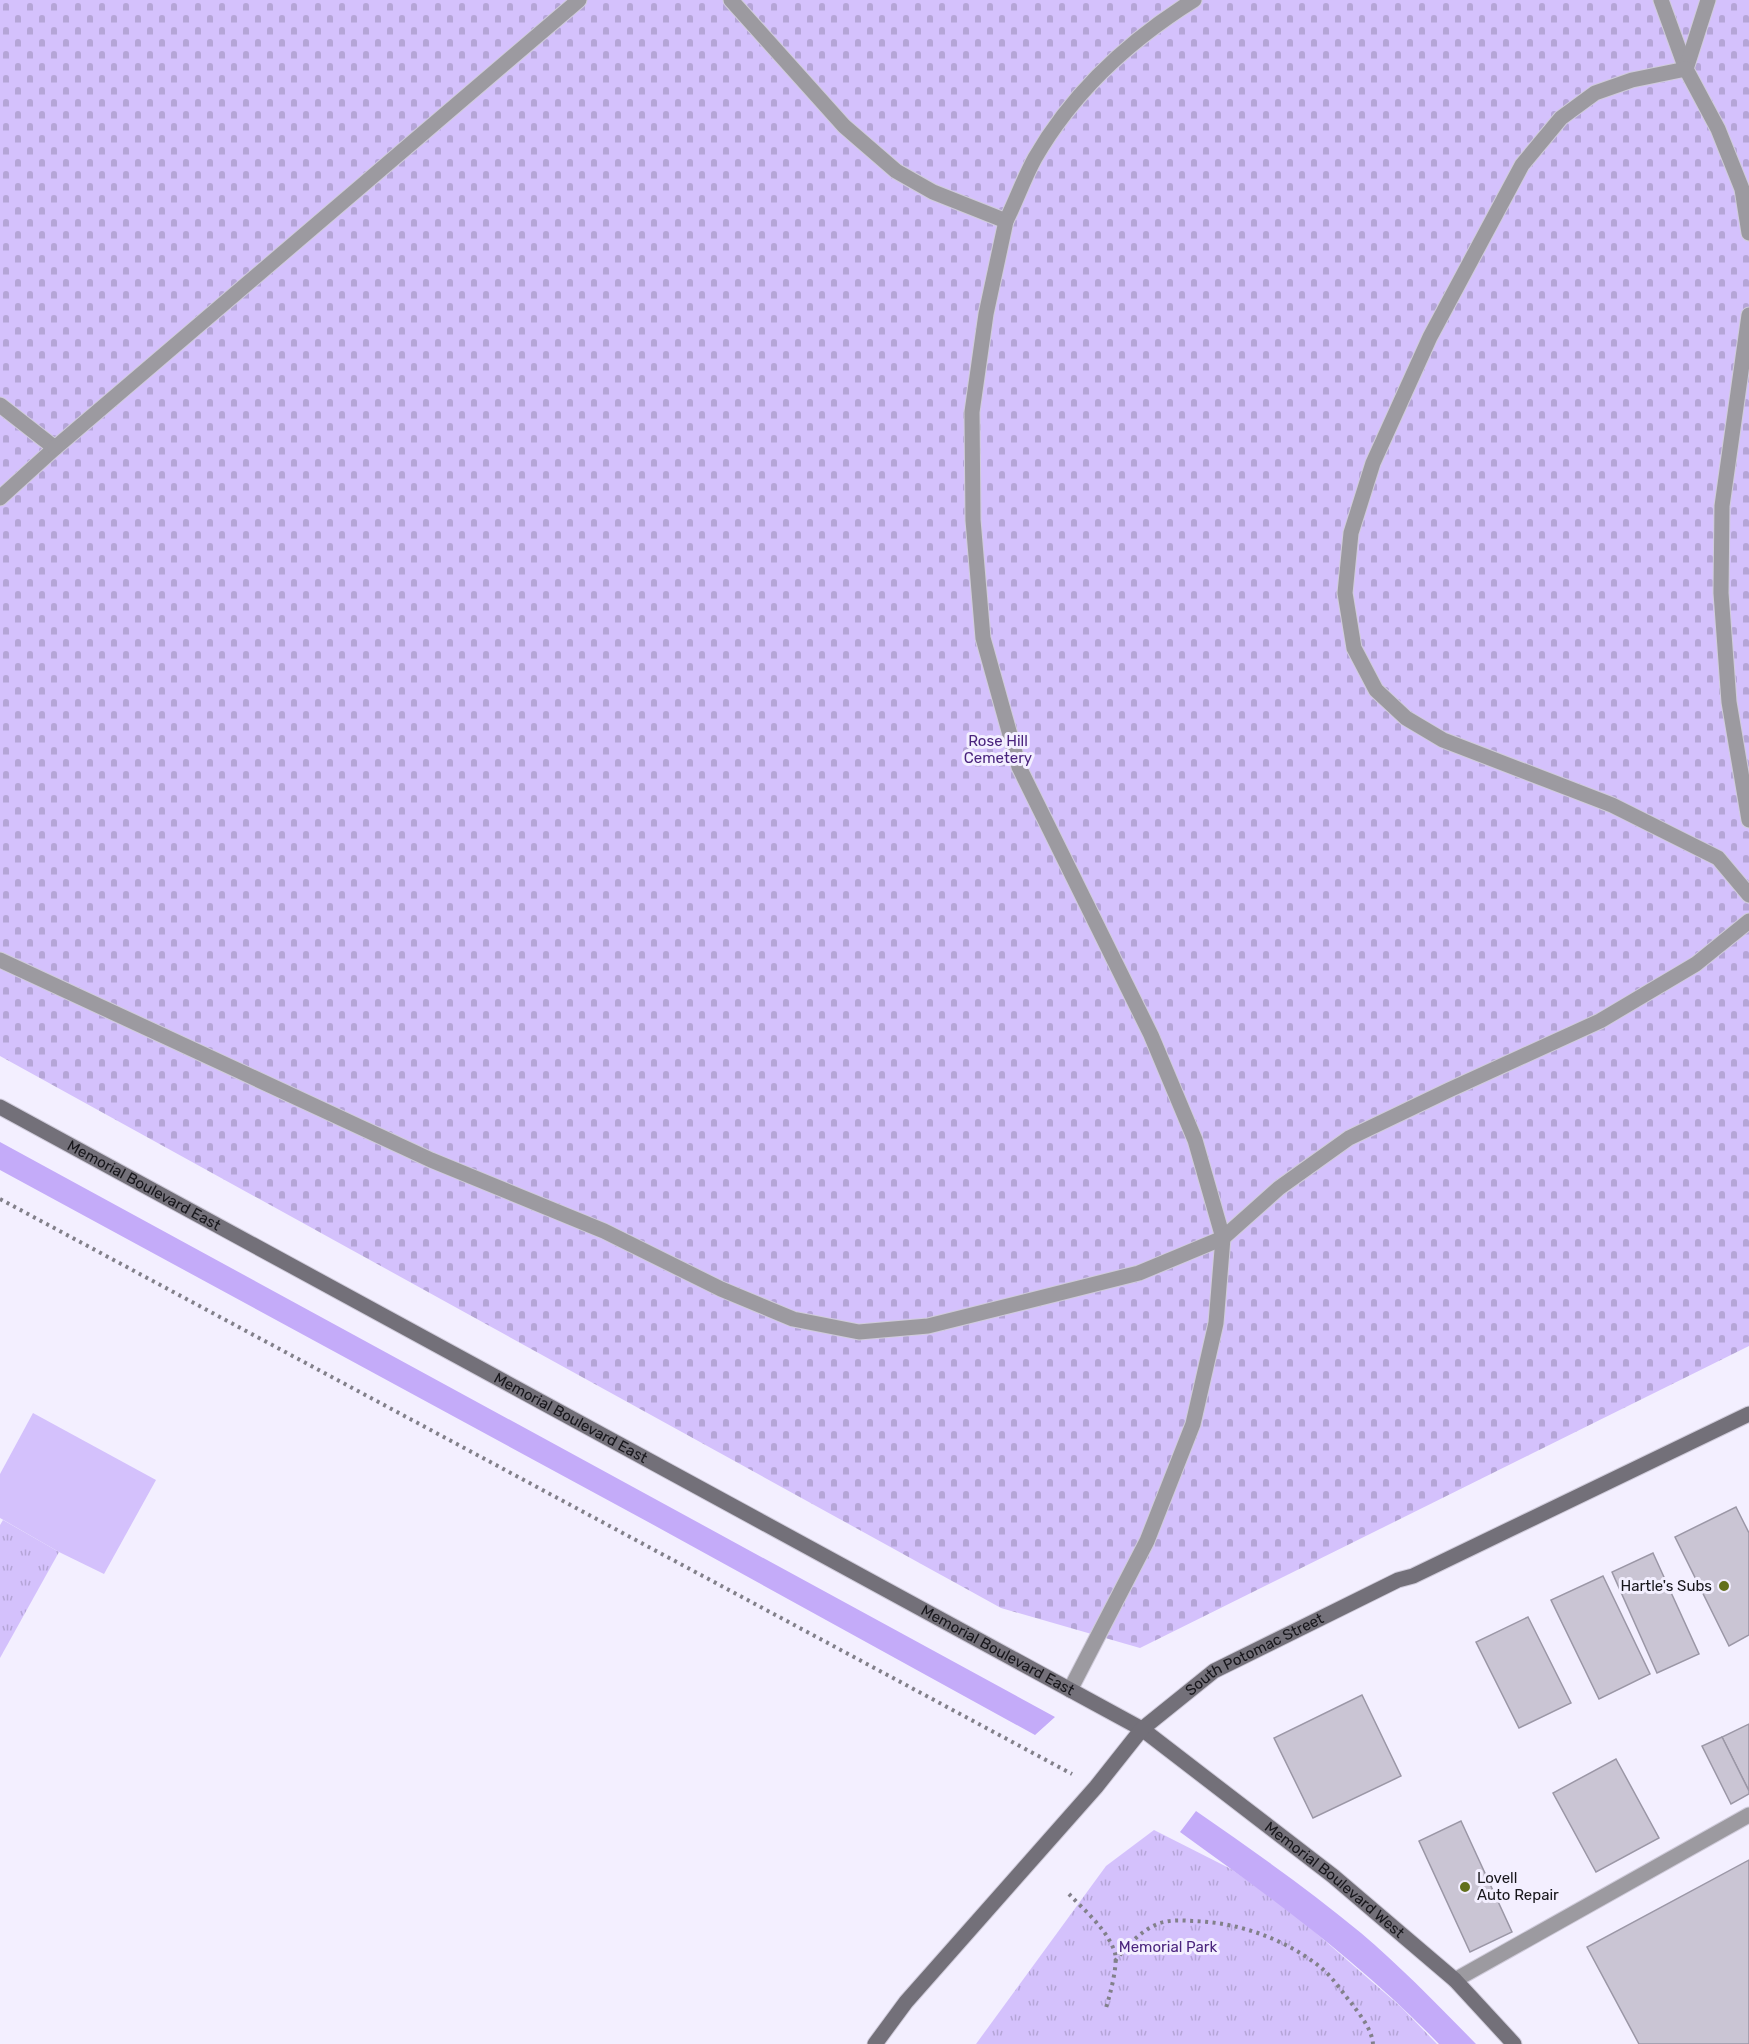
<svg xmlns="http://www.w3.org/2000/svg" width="1749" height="2044" viewBox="0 0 1749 2044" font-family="Rubik,sans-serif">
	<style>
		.green { fill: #d4c1fc }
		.cemetery { fill: url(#cemetery-stones) }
		.park { fill: url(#park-tufts) }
		.water { fill: #c4abf9 }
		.building { fill: #cac5d4; stroke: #9b97a6; stroke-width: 1.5 }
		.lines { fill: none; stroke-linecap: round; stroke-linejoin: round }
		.lane-casing { stroke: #d0ccdb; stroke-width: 17 }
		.secondary-casing { stroke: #d0ccdb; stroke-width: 17 }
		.path { stroke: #82808a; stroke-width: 4; stroke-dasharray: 3 4.5; stroke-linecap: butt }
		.lane { stroke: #9c9aa0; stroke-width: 15 }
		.secondary { stroke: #737079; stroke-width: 15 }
		.poi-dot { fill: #62701c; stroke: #f3efff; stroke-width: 2 }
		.labels { text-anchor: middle; stroke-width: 6; stroke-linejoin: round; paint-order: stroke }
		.park-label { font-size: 15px; fill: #4a247d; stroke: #f3efff }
		.street-label { font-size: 15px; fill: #17161b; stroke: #f3efff }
		.poi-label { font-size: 15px; fill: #17161b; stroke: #f3efff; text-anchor: end }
	</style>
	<defs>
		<pattern id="cemetery-stones" width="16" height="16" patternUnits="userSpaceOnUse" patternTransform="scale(1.5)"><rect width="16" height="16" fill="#d4c1fc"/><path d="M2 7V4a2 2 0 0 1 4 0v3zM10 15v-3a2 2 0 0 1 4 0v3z" fill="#b5a5d7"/></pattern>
		<pattern id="park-tufts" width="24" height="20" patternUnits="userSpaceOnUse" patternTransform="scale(1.5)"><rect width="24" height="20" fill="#d4c1fc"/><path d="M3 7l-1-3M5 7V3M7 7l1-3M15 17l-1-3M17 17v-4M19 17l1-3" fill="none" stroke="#b5a5d7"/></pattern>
	</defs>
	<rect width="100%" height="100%" fill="#f3efff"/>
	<path class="green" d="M33,1413L156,1480L104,1574L59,1552L0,1518V1474Z"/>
	<path class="cemetery" d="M0,0H1749V1346L1140,1648L1001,1608L0,1056Z"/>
	<g class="park">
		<path d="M3,1520L59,1552L0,1658V1525Z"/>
		<path d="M1154,1830L1231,1869L1293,1913L1401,2007L1437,2044H976L1106,1866Z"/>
	</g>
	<g class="water">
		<path d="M0,1142L1055,1717L1035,1735L650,1523L0,1170Z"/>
		<path d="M1196,1811C1252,1850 1308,1889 1361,1933C1401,1967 1439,2006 1476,2044H1439C1359,1961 1273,1899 1180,1832Z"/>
	</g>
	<g class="building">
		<path d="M1736,1507L1749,1533V1635L1729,1646L1675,1537Z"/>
		<path d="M1653,1553L1699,1654L1657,1673L1612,1572Z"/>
		<path d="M1603,1576L1650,1674L1599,1699L1551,1600Z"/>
		<path d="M1528,1617L1571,1703L1519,1728L1476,1642Z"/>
		<path d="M1362,1695L1401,1776L1313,1818L1274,1738Z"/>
		<path d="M1749,1724V1791L1722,1737Z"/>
		<path d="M1722,1737L1749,1791V1794L1731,1804L1702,1746Z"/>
		<path d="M1616,1759L1659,1838L1596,1872L1553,1793Z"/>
		<path d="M1461,1821L1512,1932L1470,1952L1419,1841Z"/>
		<path d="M1749,1860V2044H1639L1587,1947Z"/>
	</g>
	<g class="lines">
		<defs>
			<g id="lane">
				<path d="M731,0L844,126L896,171L933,192L1006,221C1016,201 1024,178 1035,158C1073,92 1130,40 1194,0"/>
				<path d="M1661,0L1686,69"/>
				<path d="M1686,69L1708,0"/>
				<path d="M1006,221L986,314L972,412L973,520L983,638L1019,767L1151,1035L1195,1140L1223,1238L1216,1323L1193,1424L1147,1541L1070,1690"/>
				<path d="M1749,233L1742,189L1718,129L1686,69L1632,80L1595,93L1561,118L1522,165L1430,337L1373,463L1351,533L1345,593L1354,648L1376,690L1406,718L1443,740L1612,805L1718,858L1749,895"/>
				<path d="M1749,315L1722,506L1721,593L1729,702L1749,820"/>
				<path d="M0,405L55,448L0,498"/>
				<path d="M55,448L579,0"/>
				<path d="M0,960L431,1160L604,1231L721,1289L793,1319L859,1332L928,1326L1139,1273L1223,1238L1279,1188L1349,1138L1449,1090L1600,1021L1696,964L1749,921"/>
				<path d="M1455,1980L1749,1815"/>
			</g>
			<g id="secondary">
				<path id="s1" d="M0,1107L1142,1729L1333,1876L1455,1980L1514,2044"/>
				<path id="s2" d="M875,2044L906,2002L1096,1787L1142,1729L1214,1671L1398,1580L1413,1576L1749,1414"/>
			</g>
		</defs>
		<use href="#lane" class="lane-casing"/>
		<use href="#secondary" class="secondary-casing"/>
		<g class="path">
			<path d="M0,1199L1072,1774"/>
			<path d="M1069,1894C1085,1911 1108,1930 1115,1953C1118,1965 1110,1995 1106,2008"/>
			<path d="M1115,1961C1127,1946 1141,1930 1160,1923C1170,1920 1181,1920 1192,1921C1237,1922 1283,1938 1319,1966C1332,1976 1342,1992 1352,2004C1361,2016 1372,2030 1373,2044"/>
		</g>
		<use href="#lane" class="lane"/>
		<use href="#secondary" class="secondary"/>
	</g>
	<g class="poi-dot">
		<circle cx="1724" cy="1586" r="6"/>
		<circle cx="1465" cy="1887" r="6"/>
	</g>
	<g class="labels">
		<g class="park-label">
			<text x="998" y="746">Rose Hill<tspan x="998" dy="17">Cemetery</tspan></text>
			<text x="1168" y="1952">Memorial Park</text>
		</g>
		<g class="street-label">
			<text dy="5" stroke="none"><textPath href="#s1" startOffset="164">Memorial Boulevard East</textPath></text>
			<text dy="5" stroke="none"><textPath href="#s1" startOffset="650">Memorial Boulevard East</textPath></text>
			<text dy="5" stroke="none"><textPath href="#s1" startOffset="1136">Memorial Boulevard East</textPath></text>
			<text dy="5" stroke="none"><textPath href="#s2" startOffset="549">South Potomac Street</textPath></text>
			<text dy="5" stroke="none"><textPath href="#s1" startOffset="1545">Memorial Boulevard West</textPath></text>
		</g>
		<g class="poi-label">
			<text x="1712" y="1591">Hartle's Subs</text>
			<text x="1477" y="1883" text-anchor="start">Lovell<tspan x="1477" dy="17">Auto Repair</tspan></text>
		</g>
	</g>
</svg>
